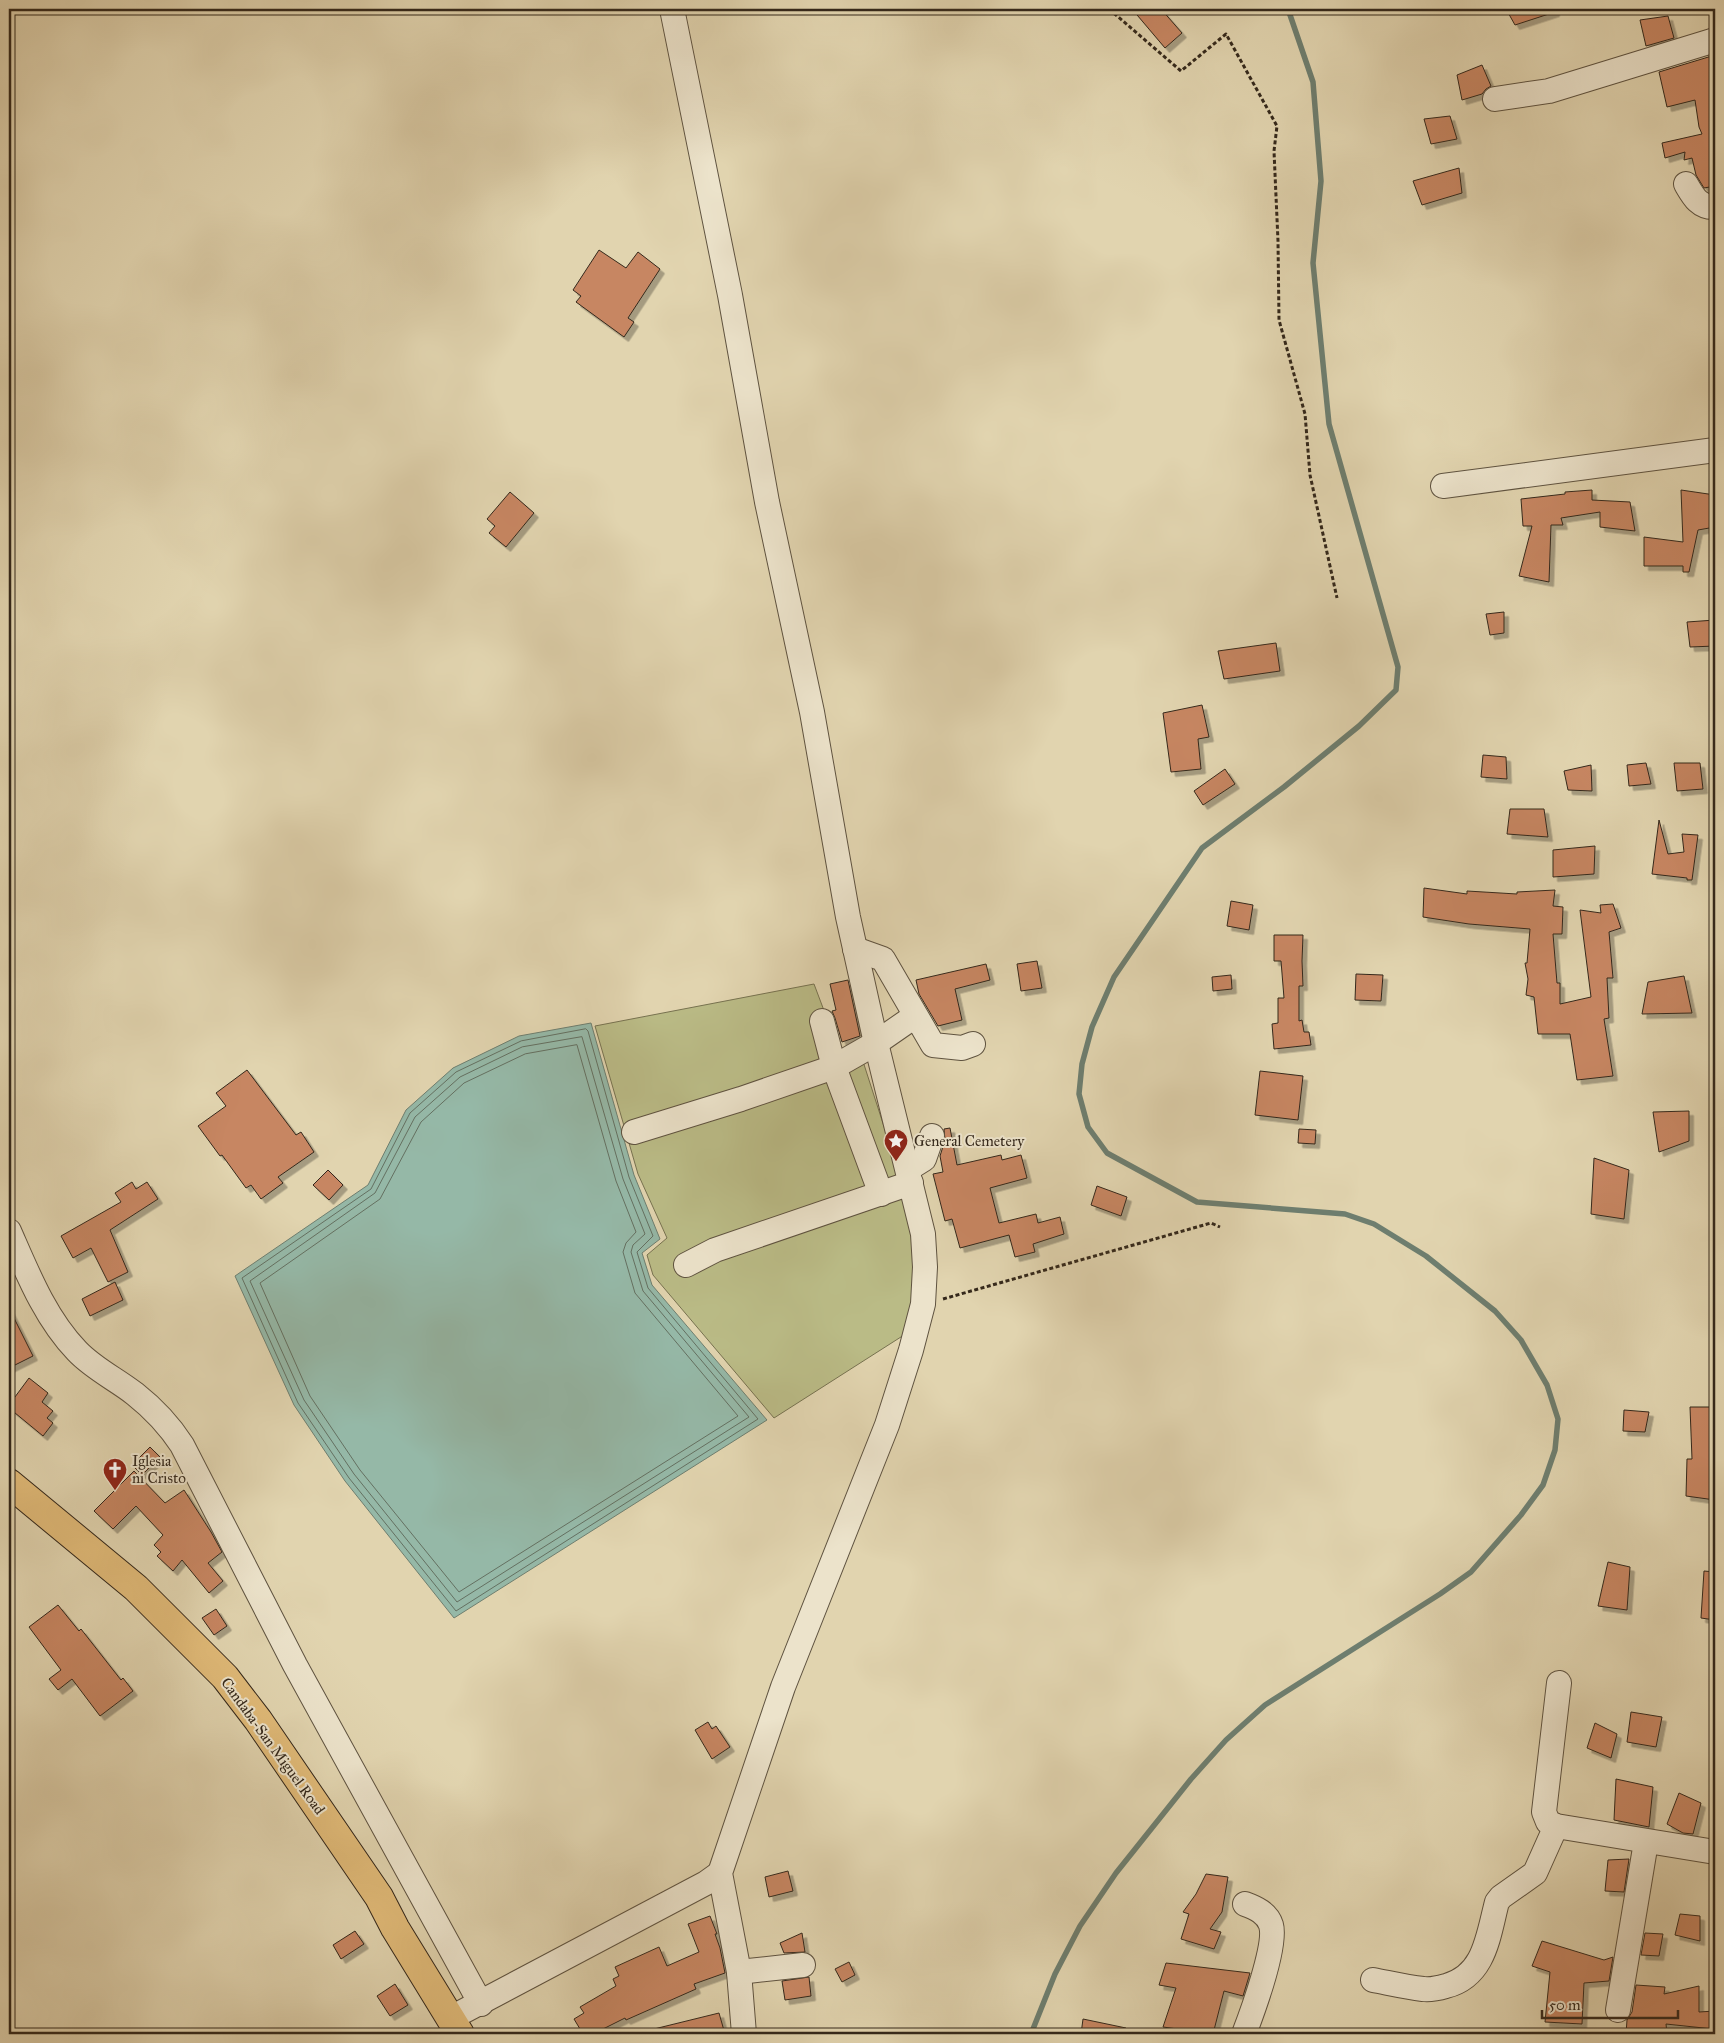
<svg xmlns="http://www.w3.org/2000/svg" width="1724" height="2043" viewBox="0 0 1724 2043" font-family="'IM FELL Great Primer',serif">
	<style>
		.green { fill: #babb86; stroke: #777250 }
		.water { fill: #95b8a7; stroke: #6e7e6f }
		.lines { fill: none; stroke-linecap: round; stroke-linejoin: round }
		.shore { stroke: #647061; stroke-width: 1 }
		.stream { stroke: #6e7e6f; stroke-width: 5.5 }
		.building { fill: #c78662; stroke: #34281b; filter: url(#shadow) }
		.minor-casing { stroke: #5f5340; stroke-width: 26 }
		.major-casing { stroke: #34281b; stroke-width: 30 }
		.path { stroke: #34281b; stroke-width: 3; stroke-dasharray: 4 2.5; stroke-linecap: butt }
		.minor { stroke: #ece3cb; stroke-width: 24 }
		.major { stroke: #e0ba78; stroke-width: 28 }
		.labels { text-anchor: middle; stroke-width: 4; stroke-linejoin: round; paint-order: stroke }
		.poi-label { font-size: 15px; fill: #34281b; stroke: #ece3cb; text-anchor: start }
		.street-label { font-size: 15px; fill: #34281b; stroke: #ece3cb }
	</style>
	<defs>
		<filter id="shadow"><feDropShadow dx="4.5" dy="4.5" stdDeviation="0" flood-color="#0004"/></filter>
	</defs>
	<rect width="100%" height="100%" fill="#e1d4af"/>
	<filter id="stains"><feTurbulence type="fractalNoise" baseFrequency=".004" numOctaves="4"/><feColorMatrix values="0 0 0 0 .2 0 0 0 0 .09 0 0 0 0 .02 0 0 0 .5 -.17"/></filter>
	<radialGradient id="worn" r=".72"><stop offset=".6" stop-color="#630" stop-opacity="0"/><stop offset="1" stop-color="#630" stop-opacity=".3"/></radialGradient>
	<path class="green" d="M814,984L840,1053L859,1049L908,1201L917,1245L915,1328L774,1418L653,1275L647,1255L667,1238L638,1174L595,1026Z"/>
	<path class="water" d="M591,1023L634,1175L660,1239L642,1253L652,1285L767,1420L454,1618L345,1481L294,1405L235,1276L368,1185L406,1110L453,1068L519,1036Z"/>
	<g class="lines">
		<g class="shore">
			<path d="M586,1029L588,1031L629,1177L653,1236L637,1252L648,1288L758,1419L456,1611L349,1478L298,1403L242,1278L371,1189L410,1113L456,1072L521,1041Z"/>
			<path d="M582,1037L623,1179L645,1234L633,1245L631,1252L643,1291L749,1417L457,1602L354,1474L304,1400L250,1281L375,1193L415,1117L460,1077L522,1047Z"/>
			<path d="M577,1045L616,1181L636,1232L626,1243L623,1252L635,1293L738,1416L459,1592L360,1470L310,1396L260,1283L380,1199L421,1122L464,1083L525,1054Z"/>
		</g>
		<path class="stream" d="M1031,2034L1055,1974L1080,1926L1116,1873L1191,1779L1226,1740L1265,1705L1440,1594L1471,1572L1521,1515L1543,1485L1555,1450L1558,1419L1547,1385L1521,1340L1495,1311L1426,1256L1374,1224L1345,1214L1197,1202L1107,1153L1088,1127L1079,1094L1082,1064L1092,1027L1114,977L1202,848L1284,787L1359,726L1396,690L1398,667L1329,424L1313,263L1321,181L1313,82L1288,9"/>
	</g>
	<g class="building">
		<path d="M1132,9H1161L1182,33L1165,48Z"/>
		<path d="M1506,9H1555V12L1515,25Z"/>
		<path d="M1668,16L1674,38L1646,46L1640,20Z"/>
		<path d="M1715,55V186L1704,188L1696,175L1692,158L1684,160L1685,152L1665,158L1662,143L1702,134L1699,127L1695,100L1667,107L1659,72Z"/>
		<path d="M1482,65L1491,86L1486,89L1482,94L1462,100L1457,75Z"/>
		<path d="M1450,116L1457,139L1431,144L1424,119Z"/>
		<path d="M1459,168L1462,193L1422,205L1413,181Z"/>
		<path d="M599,250L626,268L638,252L660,269L628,318L634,322L624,337L576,302L581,296L573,290Z"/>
		<path d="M1592,490V500L1630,502L1635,531L1600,527V512L1561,518L1563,525H1551L1549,582L1519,576L1532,526H1523L1521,499L1565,494V492Z"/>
		<path d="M1681,490L1715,495V527L1698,530L1689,572H1683V566H1644V537L1683,542Z"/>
		<path d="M510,492L534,513L506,547L489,533L495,526L487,519Z"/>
		<path d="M1504,612V633L1490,635L1486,614Z"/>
		<path d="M1715,620V646L1690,647L1687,622Z"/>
		<path d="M1276,643L1280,671L1224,679L1218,651Z"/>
		<path d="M1202,705L1209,737L1198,739L1201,769L1171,772L1163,713Z"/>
		<path d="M1483,755L1506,757L1507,779L1481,777Z"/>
		<path d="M1646,763L1651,784L1629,786L1627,765Z"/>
		<path d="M1674,763H1700L1703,789L1677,791Z"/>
		<path d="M1591,765L1592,791L1568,790L1564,771Z"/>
		<path d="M1225,769L1235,784L1203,805L1194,791Z"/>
		<path d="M1510,809H1544L1548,837L1507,834Z"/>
		<path d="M1659,820L1668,854L1684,852L1682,834L1698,835L1692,880H1687V878L1652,874Z"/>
		<path d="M1595,846L1594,874L1553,877V850Z"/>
		<path d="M1424,888L1467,894V891L1517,894V892L1555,890L1553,906L1563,907L1562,934H1553L1557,983H1560V1004L1591,997L1580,910L1601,913L1600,905L1613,904L1621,928L1609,932L1613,978H1607L1609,1018L1604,1019L1613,1076L1577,1080L1570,1034H1538L1534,997L1526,995L1528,979L1525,963H1527L1530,929L1469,924L1423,917Z"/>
		<path d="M1231,901L1253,905L1249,930L1227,926Z"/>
		<path d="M1274,935H1303L1302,961L1303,986H1299V1021L1302,1020L1304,1032H1309L1311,1045L1274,1049L1272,1024L1278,1023V998H1284L1281,961H1274Z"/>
		<path d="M1037,961L1042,988L1021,991L1017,964Z"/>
		<path d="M986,964L990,980L955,989L962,1020L938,1026L919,994L916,980Z"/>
		<path d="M1356,974L1383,975L1381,1001L1355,1000Z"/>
		<path d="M1231,975L1232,989L1213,991L1212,977Z"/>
		<path d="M1684,976L1692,1013L1642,1014L1648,982Z"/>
		<path d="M848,980L860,1036L842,1042L835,1018L832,1011L836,1010L830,984Z"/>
		<path d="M247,1070L296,1135L301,1132L314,1152L278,1177L283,1183L261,1199L251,1185L246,1188L222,1155L220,1156L198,1126L226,1106L216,1093Z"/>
		<path d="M1260,1071L1303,1076L1298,1120L1255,1115Z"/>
		<path d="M1689,1111V1141L1659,1152L1653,1112Z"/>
		<path d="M950,1128L957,1165L1001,1155L1002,1160L1021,1155L1027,1178L990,1188L999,1223L1036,1214L1038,1223L1060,1217L1064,1234L1033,1244L1035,1252L1015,1257L1009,1235L960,1248L952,1219L945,1221L933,1174L943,1172L940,1156L945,1140L944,1129Z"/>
		<path d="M1299,1129L1316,1130L1315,1144L1298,1143Z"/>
		<path d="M1594,1158L1629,1170L1624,1219L1591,1214Z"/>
		<path d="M328,1170L343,1185L329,1200L313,1185Z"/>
		<path d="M132,1182L136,1189L147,1182L158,1199L110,1230L128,1272L108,1282L91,1248L73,1258L61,1236L121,1202L115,1193Z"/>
		<path d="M1097,1186L1127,1197L1121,1216L1091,1205Z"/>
		<path d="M115,1282L123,1300L90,1316L82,1299Z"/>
		<path d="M9,1308L33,1356L9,1368Z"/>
		<path d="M29,1378L48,1393L42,1402L53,1411L47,1418L53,1423L43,1436L9,1408V1405Z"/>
		<path d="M1690,1407H1715V1447L1712,1446L1715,1500L1686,1496L1687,1459H1692Z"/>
		<path d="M1624,1410L1649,1412L1645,1432L1623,1431Z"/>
		<path d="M150,1447L160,1457L142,1475L132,1465Z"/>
		<path d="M134,1471L165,1503L184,1490L211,1532L222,1552L208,1563L223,1581L209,1593L182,1560L173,1571L157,1556L161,1552L154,1545L163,1535L136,1506L113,1529L94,1511Z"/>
		<path d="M1608,1562L1630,1567L1627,1610L1598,1606Z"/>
		<path d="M1704,1571L1715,1572V1620L1701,1618Z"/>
		<path d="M58,1605L79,1631L81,1629L121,1680L123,1678L133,1691L100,1716L72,1679L58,1690L49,1679L61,1670L29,1627Z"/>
		<path d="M216,1609L227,1626L214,1635L202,1618Z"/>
		<path d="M1631,1712L1662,1717L1656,1747L1627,1742Z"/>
		<path d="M708,1722L712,1729L716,1726L730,1747L712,1759L695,1730Z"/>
		<path d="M1595,1723L1617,1734L1611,1758L1587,1748Z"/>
		<path d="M1616,1779L1653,1787L1649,1827L1614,1820Z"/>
		<path d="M1679,1793L1701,1803L1693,1834L1683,1833L1667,1824Z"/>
		<path d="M1629,1859L1624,1892L1605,1891L1608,1860Z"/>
		<path d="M788,1871L793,1891L769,1897L765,1877Z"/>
		<path d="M1206,1874L1228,1877L1222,1912L1210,1929L1221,1932L1214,1949L1181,1939L1189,1914L1183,1912L1196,1894Z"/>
		<path d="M1680,1914L1700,1916V1941L1675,1935Z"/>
		<path d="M710,1916L717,1934H715L720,1948L725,1973L694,1984L696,1989L626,2020L625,2018L593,2034H583L574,2019L584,2013L580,2007L616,1986L613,1979L619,1976L615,1967L659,1947L667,1966L699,1952L688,1924Z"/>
		<path d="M355,1931L364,1944L341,1959L333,1945Z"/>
		<path d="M802,1933L805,1952L784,1953L780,1943Z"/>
		<path d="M1645,1933L1663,1934L1659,1956L1641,1955Z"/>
		<path d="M1542,1941L1604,1960L1613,1957L1609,1981L1584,1983L1582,2024L1545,2022L1550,1972L1532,1966Z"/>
		<path d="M849,1962L855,1975L842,1982L835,1969Z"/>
		<path d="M1166,1963L1250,1973L1243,1996L1224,1991L1213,2034L1163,2027L1176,1988L1159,1985Z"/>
		<path d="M809,1977L811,1996L785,2000L782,1981Z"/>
		<path d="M395,1984L408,2005L390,2016L377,1996Z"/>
		<path d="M1636,1985L1665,1987L1664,1994L1699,1986V2012L1715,2011L1713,2029L1666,2024L1667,2034H1626L1627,2020L1632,2012Z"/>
		<path d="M719,2013L725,2034H654V2029Z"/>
		<path d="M1083,2019L1126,2028L1125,2034H1081Z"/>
	</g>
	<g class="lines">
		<defs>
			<g id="minor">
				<path d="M672,9L730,295L767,502L812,712L848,917L876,1043L923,1234L925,1267L923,1304L911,1350L887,1425L783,1687L720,1873L739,1972L744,2034"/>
				<path d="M1495,99L1549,91L1715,40"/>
				<path d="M1686,184C1693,196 1699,208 1715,207"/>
				<path d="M1443,486L1715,450"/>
				<path d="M855,949L883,959L933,1045L962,1048L973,1044"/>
				<path d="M822,1021L834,1067L881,1194"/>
				<path d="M634,1132L741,1099L834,1067L876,1043L915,1016"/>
				<path d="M908,1169L924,1159L932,1136"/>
				<path d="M9,1231C27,1272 45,1318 77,1351C94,1369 116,1379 135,1394C154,1409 169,1425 182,1445L295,1665L481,2004"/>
				<path d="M686,1265L715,1250L911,1183"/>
				<path d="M1559,1683L1544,1812L1548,1822L1556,1826L1715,1852"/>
				<path d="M739,1972L803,1965"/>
				<path d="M1373,1980C1389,1983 1406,1987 1423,1989C1430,1990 1439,1988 1446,1986C1485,1976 1488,1936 1497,1902L1501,1897L1535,1873L1556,1826"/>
				<path d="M1618,2010L1646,1842"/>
				<path d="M449,2019L706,1883L720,1873"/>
				<path d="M1244,2034C1252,2013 1277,1945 1271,1925C1267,1913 1256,1908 1245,1904"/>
			</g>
			<path id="major" d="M9,1483L136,1588L225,1677L258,1720L379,1897L395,1928L460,2034"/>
		</defs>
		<use href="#minor" class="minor-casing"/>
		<use href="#major" class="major-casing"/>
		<g class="path">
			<path d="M1109,9L1181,71L1226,34L1277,126L1274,151L1278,241L1279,320L1305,414L1310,475L1337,598"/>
			<path d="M943,1299L1211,1223L1220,1227"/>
		</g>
		<use href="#minor" class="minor"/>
		<use href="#major" class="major"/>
	</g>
	<defs>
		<symbol id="sight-pin" viewBox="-11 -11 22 30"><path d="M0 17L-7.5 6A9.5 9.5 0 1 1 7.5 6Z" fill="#8f2418" stroke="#ece3cb"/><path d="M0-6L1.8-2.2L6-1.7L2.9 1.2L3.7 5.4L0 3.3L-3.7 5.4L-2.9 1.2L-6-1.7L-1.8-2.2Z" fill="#fff"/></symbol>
		<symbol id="church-pin" viewBox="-11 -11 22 30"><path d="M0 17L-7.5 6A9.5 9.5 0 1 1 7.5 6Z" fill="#8f2418" stroke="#ece3cb"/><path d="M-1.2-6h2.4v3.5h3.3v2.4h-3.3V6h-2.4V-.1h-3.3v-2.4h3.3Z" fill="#fff"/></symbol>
	</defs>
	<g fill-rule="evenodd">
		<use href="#sight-pin" x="882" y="1127" width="28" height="38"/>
		<use href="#church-pin" x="101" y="1456" width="28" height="38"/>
	</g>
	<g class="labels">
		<g class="poi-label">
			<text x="914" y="1146">General Cemetery</text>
			<text x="132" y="1466">Iglesia<tspan x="132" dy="17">ni Cristo</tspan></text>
		</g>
		<g class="street-label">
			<text transform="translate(273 1746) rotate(54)" y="5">Candaba-San Miguel Road</text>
		</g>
	</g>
	<rect width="1724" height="2043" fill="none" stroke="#e1d4af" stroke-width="30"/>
	<rect x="10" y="10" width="1704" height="2023" fill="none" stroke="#34281b" stroke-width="2.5"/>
	<rect x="15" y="15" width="1694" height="2013" fill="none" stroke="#34281b"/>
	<path d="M1542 2010v8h136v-8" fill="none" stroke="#34281b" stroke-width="2.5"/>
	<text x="1549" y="2010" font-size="15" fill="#34281b" stroke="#ece3cb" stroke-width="4" paint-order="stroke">50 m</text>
	<rect width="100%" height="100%" filter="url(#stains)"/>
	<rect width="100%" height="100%" fill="url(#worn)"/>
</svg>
